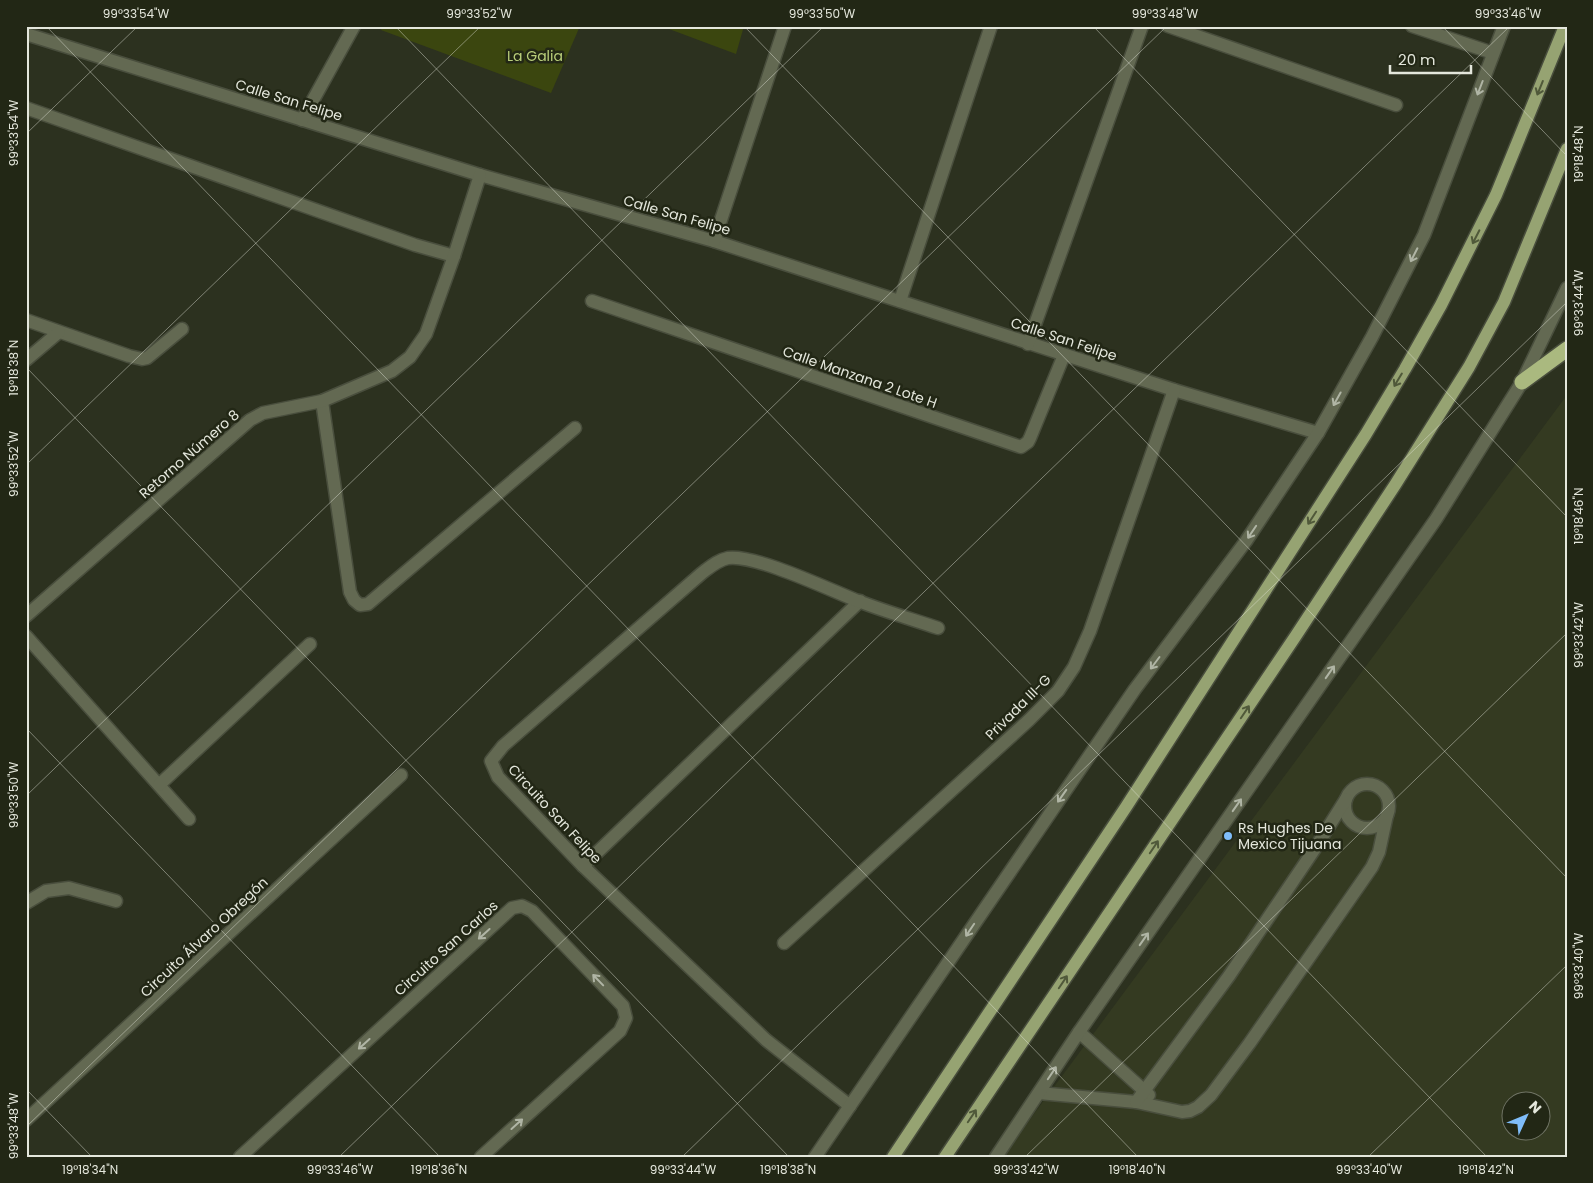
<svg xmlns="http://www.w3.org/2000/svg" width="1593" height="1183" viewBox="0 0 1593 1183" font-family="Poppins,sans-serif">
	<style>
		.built { fill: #343a21; fill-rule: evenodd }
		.green { fill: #3b460f }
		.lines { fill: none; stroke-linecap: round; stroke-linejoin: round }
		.minor-casing { stroke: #494e3d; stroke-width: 15 }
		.major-casing { stroke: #494e3d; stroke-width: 15 }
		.highway-casing { stroke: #494e3d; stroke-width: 18 }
		.minor { stroke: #636952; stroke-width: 12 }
		.major { stroke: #96a372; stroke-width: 12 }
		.highway { stroke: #aab97f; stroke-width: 15 }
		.oneway { stroke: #b0b5a5 }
		.oneway2 { stroke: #50593a }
		.ticks { fill: none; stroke: #e4e7dc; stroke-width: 1; stroke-opacity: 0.45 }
		.poi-dot { fill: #7fbdfa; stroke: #222715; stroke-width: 2 }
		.labels { text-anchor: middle; stroke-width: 5; stroke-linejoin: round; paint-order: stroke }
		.park-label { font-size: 14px; fill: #b9ce7a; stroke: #222715 }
		.street-label { font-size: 14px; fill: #e4e7dc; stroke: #222715 }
		.poi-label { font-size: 14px; fill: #e4e7dc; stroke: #222715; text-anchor: start }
		.neatline { fill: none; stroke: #e4e7dc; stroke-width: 2 }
		.ticks-label { font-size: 12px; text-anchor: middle; fill: #e4e7dc }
	</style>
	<rect width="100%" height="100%" fill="#2c311f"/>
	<path class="built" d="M1567,395V1157H1002ZM1510,1100H1540V1130H1510Z"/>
	<g class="green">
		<path d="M383,26H580L551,93L381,30Z"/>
		<path d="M661,26H744L736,54Z"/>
	</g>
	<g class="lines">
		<defs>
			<g id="minor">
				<path d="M1168,26L1396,105"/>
				<path d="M1412,26L1493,53"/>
				<path d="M26,34L480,175L714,241L1174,390L1318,433"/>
				<path d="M26,108L415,245L454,256"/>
				<path d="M302,120L354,26"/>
				<path d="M714,241L785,26"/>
				<path d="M592,301L1021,447L1028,442L1030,438L1064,355"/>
				<path d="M900,301L991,26"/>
				<path d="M26,320L129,356L142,359L147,358L182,329"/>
				<path d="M1028,344L1142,26"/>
				<path d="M26,360L59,332"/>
				<path d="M322,401L350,592L354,600L360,605L368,604L575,428"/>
				<path d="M26,616L250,420L263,413L322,401L392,371L410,357L426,334L454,256L480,175"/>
				<path d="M26,636L189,819"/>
				<circle cx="1367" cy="806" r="22"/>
				<path d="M159,785L310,644"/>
				<path d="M583,866L860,601"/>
				<path d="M26,903L46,891L69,888L116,901"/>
				<path d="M784,943L1029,720L1058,691L1074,667L1090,631L1174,390"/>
				<path d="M1079,1032L1149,1095"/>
				<path d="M1039,1093L1136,1102L1182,1112L1190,1111L1198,1107L1211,1095L1249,1044L1372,867L1379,852L1387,815"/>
				<path d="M1136,1102L1229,976L1314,850L1346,799"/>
				<path d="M850,1106L766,1040L583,866L498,777L491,761L503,746L702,573C710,567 718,560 728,558C755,554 830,590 858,601C884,611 911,619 938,628"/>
				<path d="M26,1120L401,775"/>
				<path d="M240,1157L512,908L522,906L532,911L623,1006L626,1018L620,1031L481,1157"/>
				<path d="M815,1157L1135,689L1246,541L1318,433L1372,337L1424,235L1504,26"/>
				<path d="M996,1157L1079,1032L1436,519L1522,382L1567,288"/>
			</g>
			<g id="major">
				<path d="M893,1157L1126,807L1366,434L1405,369L1441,305L1496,195L1565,26"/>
				<path d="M945,1157L1295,637L1395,485L1469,367L1504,302L1567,149"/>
			</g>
			<path id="highway" d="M1522,382L1567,349"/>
		</defs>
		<use href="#minor" class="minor-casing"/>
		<use href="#major" class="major-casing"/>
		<use href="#highway" class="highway-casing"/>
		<use href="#minor" class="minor"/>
		<use href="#major" class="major"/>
		<use href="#highway" class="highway"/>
	</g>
	<defs><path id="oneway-shaft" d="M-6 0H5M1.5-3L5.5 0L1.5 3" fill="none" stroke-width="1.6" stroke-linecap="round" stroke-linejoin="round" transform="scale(1.25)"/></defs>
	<g class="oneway">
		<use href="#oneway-shaft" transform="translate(1480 88) rotate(111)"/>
		<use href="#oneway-shaft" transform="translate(1414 255) rotate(117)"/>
		<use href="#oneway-shaft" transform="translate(1337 399) rotate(119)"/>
		<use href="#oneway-shaft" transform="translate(1252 532) rotate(124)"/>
		<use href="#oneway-shaft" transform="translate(1155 663) rotate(127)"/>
		<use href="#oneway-shaft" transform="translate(1330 672) rotate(-55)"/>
		<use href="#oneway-shaft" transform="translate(1062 796) rotate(125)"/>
		<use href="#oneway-shaft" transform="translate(1237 805) rotate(-55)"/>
		<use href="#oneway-shaft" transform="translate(970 930) rotate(124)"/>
		<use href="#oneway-shaft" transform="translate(484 934) rotate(138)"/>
		<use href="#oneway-shaft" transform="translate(1144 939) rotate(-55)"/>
		<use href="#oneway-shaft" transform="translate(598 980) rotate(-134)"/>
		<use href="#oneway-shaft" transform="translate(364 1044) rotate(138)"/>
		<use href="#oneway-shaft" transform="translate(1052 1073) rotate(-56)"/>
		<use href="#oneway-shaft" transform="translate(517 1124) rotate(-42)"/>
	</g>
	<g class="oneway2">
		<use href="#oneway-shaft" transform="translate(1540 88) rotate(112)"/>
		<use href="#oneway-shaft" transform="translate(1476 237) rotate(117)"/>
		<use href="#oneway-shaft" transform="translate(1398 380) rotate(121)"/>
		<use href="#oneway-shaft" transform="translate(1312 518) rotate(123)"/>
		<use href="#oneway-shaft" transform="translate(1245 712) rotate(-56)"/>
		<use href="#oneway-shaft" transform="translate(1154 847) rotate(-56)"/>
		<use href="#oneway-shaft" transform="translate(1063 982) rotate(-56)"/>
		<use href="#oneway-shaft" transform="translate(972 1116) rotate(-56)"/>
	</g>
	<path class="ticks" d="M46,26L1138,1157M395,26L1487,1157M744,26L1567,878M1093,26L1567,517M1442,26L1567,156M26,134L138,26M26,367L789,1157M26,465L481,26M26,728L440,1157M26,796L824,26M26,1089L92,1157M26,1127L1167,26M339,1157L1510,26M682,1157L1567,302M1025,1157L1567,633M1368,1157L1567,965"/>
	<circle class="poi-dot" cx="1228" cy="836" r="5"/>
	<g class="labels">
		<g class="park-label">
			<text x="535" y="61">La Galia</text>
		</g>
		<g class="street-label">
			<text transform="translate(289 100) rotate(17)" y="5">Calle San Felipe</text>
			<text transform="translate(677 215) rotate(16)" y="5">Calle San Felipe</text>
			<text transform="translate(1064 339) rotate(18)" y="5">Calle San Felipe</text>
			<text transform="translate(860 377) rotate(19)" y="5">Calle Manzana 2 Lote H</text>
			<text transform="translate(189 454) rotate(-41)" y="5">Retorno Número 8</text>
			<text transform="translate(1018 707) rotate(-45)" y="5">Privada III-G</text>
			<text transform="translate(555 814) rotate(47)" y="5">Circuito San Felipe</text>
			<text transform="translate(204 937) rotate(-43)" y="5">Circuito Álvaro Obregón</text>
			<text transform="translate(446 948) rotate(-42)" y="5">Circuito San Carlos</text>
		</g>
		<g class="poi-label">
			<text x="1238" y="833">Rs Hughes De<tspan x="1238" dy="16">Mexico Tijuana</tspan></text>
		</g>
	</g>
	<rect width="1593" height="1183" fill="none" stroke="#222715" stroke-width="55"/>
	<g transform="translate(1526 1116) rotate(46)"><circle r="24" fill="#222715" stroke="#707465"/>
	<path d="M0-4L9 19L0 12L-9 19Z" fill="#7fbdfa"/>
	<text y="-8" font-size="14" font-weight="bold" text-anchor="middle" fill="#e4e7dc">N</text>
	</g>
	<path d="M1390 65v8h81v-8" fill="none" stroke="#e4e7dc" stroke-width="2.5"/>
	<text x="1398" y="65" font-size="15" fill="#e4e7dc" stroke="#222715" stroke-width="4" paint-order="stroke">20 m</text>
	<rect x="28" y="28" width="1538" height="1128" class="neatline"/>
	<g class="ticks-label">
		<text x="136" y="18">99°33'54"W</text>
		<text x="479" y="18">99°33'52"W</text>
		<text x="822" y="18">99°33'50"W</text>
		<text x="1165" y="18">99°33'48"W</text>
		<text x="1508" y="18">99°33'46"W</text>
		<text transform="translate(14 133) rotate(-90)" y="4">99°33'54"W</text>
		<text transform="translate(1579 154) rotate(-90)" y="4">19°18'48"N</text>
		<text transform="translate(1579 303) rotate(-90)" y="4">99°33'44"W</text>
		<text transform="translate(14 368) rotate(-90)" y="4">19°18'38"N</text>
		<text transform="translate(14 464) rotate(-90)" y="4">99°33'52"W</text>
		<text transform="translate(1579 516) rotate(-90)" y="4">19°18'46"N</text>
		<text transform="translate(1579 635) rotate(-90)" y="4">99°33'42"W</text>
		<text transform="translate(14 795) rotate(-90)" y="4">99°33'50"W</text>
		<text transform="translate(1579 966) rotate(-90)" y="4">99°33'40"W</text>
		<text transform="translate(14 1126) rotate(-90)" y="4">99°33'48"W</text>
		<text x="90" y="1174">19°18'34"N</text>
		<text x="340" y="1174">99°33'46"W</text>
		<text x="439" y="1174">19°18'36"N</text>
		<text x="683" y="1174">99°33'44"W</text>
		<text x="788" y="1174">19°18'38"N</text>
		<text x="1026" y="1174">99°33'42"W</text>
		<text x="1137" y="1174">19°18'40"N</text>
		<text x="1369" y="1174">99°33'40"W</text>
		<text x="1486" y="1174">19°18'42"N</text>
	</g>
</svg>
